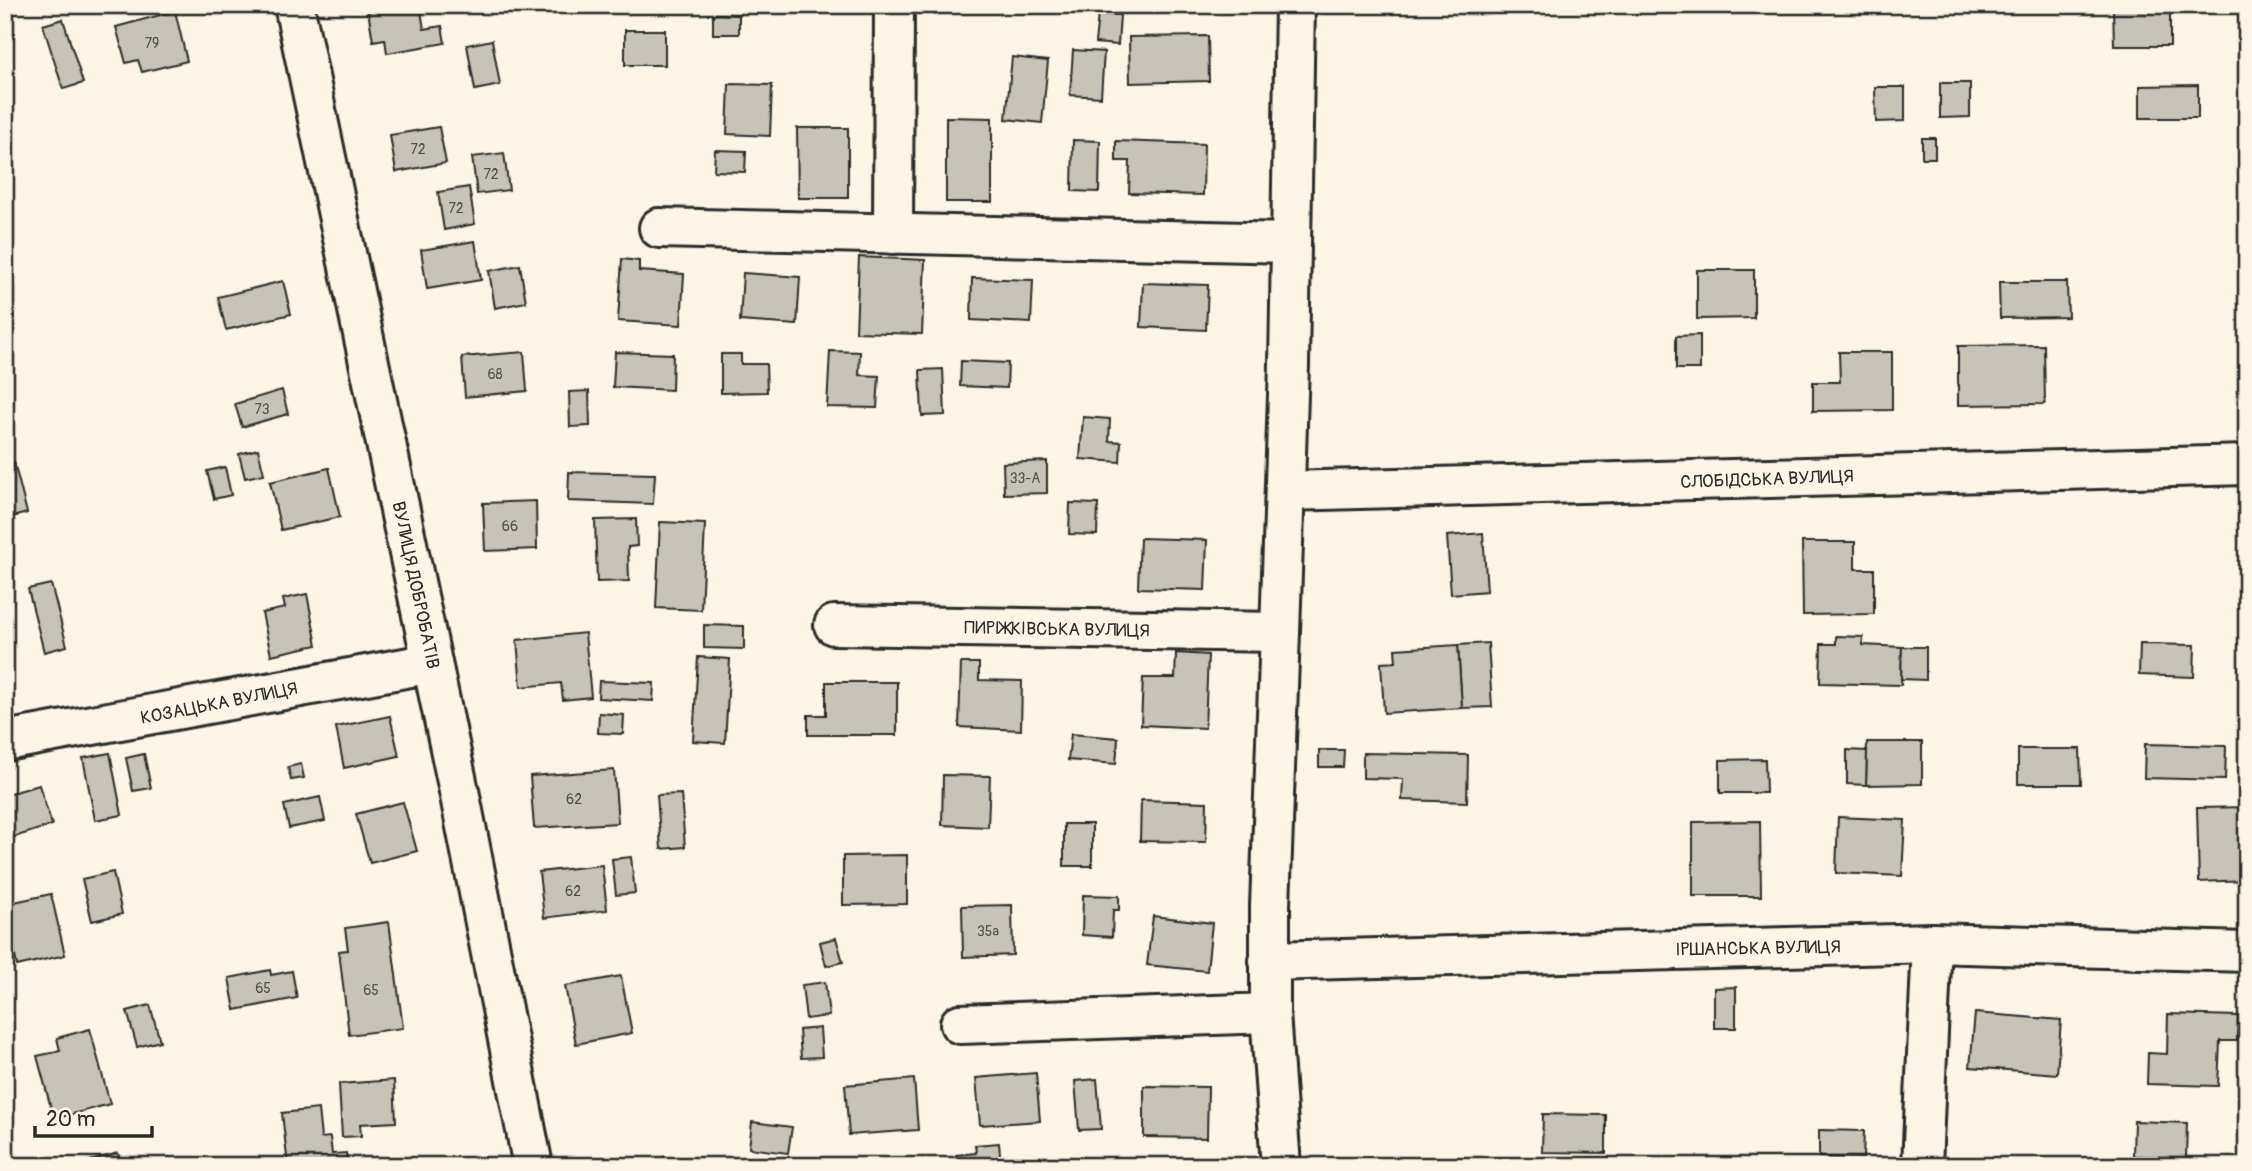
<svg xmlns="http://www.w3.org/2000/svg" width="2252" height="1171" viewBox="0 0 2252 1171" font-family="Pangolin,sans-serif">
	<style>
		.building { fill: #c8c3b7; stroke: #2b2b2b; stroke-width: 2 }
		.lines { fill: none; stroke-linecap: round; stroke-linejoin: round }
		.minor-casing { stroke: #2b2b2b; stroke-width: 44 }
		.minor { stroke: #fcf5e5; stroke-width: 38 }
		.labels { text-anchor: middle; stroke-width: 7; stroke-linejoin: round; paint-order: stroke }
		.number-label { font-size: 14px; fill: #52514e }
		.street-label { font-size: 18px; fill: #2b2b2b; stroke: #fcf5e5 }
	</style>
	<rect width="100%" height="100%" fill="#fcf5e5"/>
	<filter id="ink" filterUnits="userSpaceOnUse"><feTurbulence type="fractalNoise" baseFrequency=".0143" numOctaves="2"/><feDisplacementMap in="SourceGraphic" scale="14" xChannelSelector="R" yChannelSelector="G"/><feConvolveMatrix kernelMatrix="1 2 1 2 8 2 1 2 1" color-interpolation-filters="sRGB"/></filter>
	<g filter="url(#ink)">
		<g class="building">
			<path d="M367,5H420L424,29L442,26L445,43L387,53L385,39L373,41Z"/>
			<path d="M2113,5H2170V46H2114Z"/>
			<rect x="2239" y="5" width="8" height="32"/>
			<path d="M175,11L187,61L142,72L138,60L126,63L116,27Z"/>
			<path d="M713,14L739,15V34H713Z"/>
			<path d="M1098,14L1120,15L1118,45L1095,43Z"/>
			<path d="M63,19L83,83L63,89L43,25Z"/>
			<rect x="625" y="30" width="40" height="35"/>
			<path d="M1208,36L1209,81L1130,83L1129,37Z"/>
			<path d="M492,40L500,85L475,90L467,45Z"/>
			<path d="M1073,50L1104,52L1101,97L1070,95Z"/>
			<path d="M1012,57L1048,61L1042,123L1006,119Z"/>
			<path d="M1940,83H1970V117L1940,118Z"/>
			<path d="M729,84L772,85L770,136L727,134Z"/>
			<path d="M2198,85V118H2140V86Z"/>
			<path d="M1875,87H1905V121L1876,122Z"/>
			<path d="M946,117L992,118V202H946Z"/>
			<path d="M439,127L446,163L396,172L390,135Z"/>
			<path d="M797,128H848V198H798Z"/>
			<rect x="1922" y="138" width="13" height="20"/>
			<path d="M1073,140L1100,141L1099,192L1072,191Z"/>
			<path d="M1116,141L1204,144L1203,195L1129,193L1130,161H1116Z"/>
			<path d="M715,150L746,151L745,172L714,171Z"/>
			<path d="M504,153L509,190L477,194L472,157Z"/>
			<path d="M469,187L475,224L444,230L438,192Z"/>
			<path d="M475,241L481,280L427,289L421,250Z"/>
			<path d="M859,257L925,260L922,334L856,332Z"/>
			<path d="M622,259L639,261V271L684,274L681,325L618,321Z"/>
			<path d="M520,265L526,302L495,308L489,271Z"/>
			<path d="M1697,270H1754V318L1697,319Z"/>
			<path d="M743,273L800,277L797,325L740,321Z"/>
			<path d="M972,278L1033,280L1031,323L971,320Z"/>
			<path d="M283,281L291,314L226,330L218,297Z"/>
			<path d="M1999,282H2067L2068,317L2000,318Z"/>
			<path d="M1143,283L1208,285L1206,330L1141,327Z"/>
			<path d="M1700,335V369H1676V336Z"/>
			<path d="M2044,345L2045,404L1958,405V346Z"/>
			<path d="M830,351L860,352L859,375L879,376L877,408L827,407Z"/>
			<path d="M524,352L527,391L465,397L462,357Z"/>
			<path d="M615,352L673,354L672,390L613,387Z"/>
			<path d="M1839,352H1892V410L1813,411V382H1840Z"/>
			<path d="M721,354H741V364H766L767,392L721,393Z"/>
			<path d="M961,361L1008,363L1007,388L960,386Z"/>
			<path d="M943,369L945,415L922,416L920,370Z"/>
			<path d="M282,390L288,414L242,427L235,404Z"/>
			<path d="M589,391L590,426L570,427L569,392Z"/>
			<path d="M1083,417L1110,419L1109,441L1121,442L1120,462L1080,459Z"/>
			<path d="M258,449L264,474L245,478L239,454Z"/>
			<path d="M1047,461V493L1004,494L1003,463Z"/>
			<path d="M14,462L27,513L5,519V464Z"/>
			<path d="M225,467L231,495L214,499L207,471Z"/>
			<path d="M329,468L340,517L281,530L270,482Z"/>
			<path d="M569,472L655,474L653,504L568,501Z"/>
			<path d="M536,501L537,549L485,551L483,503Z"/>
			<path d="M1070,503L1098,504L1097,535L1069,534Z"/>
			<path d="M636,519L637,546L628,547L629,581L597,582L595,520Z"/>
			<path d="M2241,519H2247V573H2242Z"/>
			<path d="M660,522L705,524L701,610L656,608Z"/>
			<path d="M1483,533L1487,591L1451,594L1447,536Z"/>
			<path d="M1140,538L1207,540L1205,590L1138,588Z"/>
			<path d="M1802,542H1855V569H1874V614L1803,615Z"/>
			<path d="M51,584L67,646L44,652L28,589Z"/>
			<path d="M307,594L317,645L271,655L262,613L285,608L283,599Z"/>
			<path d="M704,625L744,626V649L704,648Z"/>
			<path d="M585,633L591,697L563,700L561,683L521,687L517,640Z"/>
			<path d="M1836,636L1863,637V645L1902,647L1901,685L1820,683L1821,644H1836Z"/>
			<path d="M1488,643L1492,707L1462,708L1458,645Z"/>
			<path d="M2140,644L2195,645L2194,677L2139,675Z"/>
			<path d="M1458,645L1462,708L1384,713L1381,663L1396,662L1395,649Z"/>
			<path d="M1902,647H1926V680L1901,679Z"/>
			<path d="M1176,653L1208,655L1205,728L1141,725L1143,678H1175Z"/>
			<path d="M698,657L730,659L725,743L693,741Z"/>
			<path d="M961,663H979V680L1022,681L1021,730L959,727Z"/>
			<path d="M599,681L654,683L653,701L598,698Z"/>
			<path d="M826,682H897V735H808V715H826Z"/>
			<path d="M599,713L624,715L623,734L598,733Z"/>
			<path d="M390,716L399,756L344,768L336,727Z"/>
			<path d="M1071,734L1118,738L1116,764L1068,760Z"/>
			<path d="M1867,742H1922V784L1866,785Z"/>
			<path d="M2145,744L2226,746L2225,780L2144,778Z"/>
			<path d="M2018,749H2080L2081,784H2018Z"/>
			<path d="M1319,750H1344L1343,767H1319Z"/>
			<path d="M1847,750L1867,751L1866,785L1847,784Z"/>
			<path d="M110,753L122,815L95,820L83,758Z"/>
			<path d="M1363,753L1468,755L1467,802L1402,800L1403,779L1363,778Z"/>
			<path d="M144,754L151,788L133,791L126,758Z"/>
			<path d="M1765,759L1766,793H1720V760Z"/>
			<path d="M301,764L304,778L291,780L288,767Z"/>
			<path d="M614,770L618,823L534,828L530,776Z"/>
			<path d="M943,775L990,776L988,827L942,825Z"/>
			<path d="M39,785L52,825L5,840V795Z"/>
			<path d="M681,794L685,847L661,849L657,795Z"/>
			<path d="M320,797L325,821L289,828L284,805Z"/>
			<path d="M1141,800L1207,802L1206,842L1140,841Z"/>
			<path d="M403,802L417,851L370,863L356,814Z"/>
			<path d="M2247,807V880L2199,882L2197,808Z"/>
			<path d="M1838,817L1905,820L1902,876L1836,873Z"/>
			<path d="M1760,821L1761,896H1693V822Z"/>
			<rect x="1064" y="824" width="28" height="42"/>
			<path d="M907,855V904L843,905V856Z"/>
			<path d="M631,857L635,893L616,895L612,859Z"/>
			<path d="M602,865L607,910L544,918L539,872Z"/>
			<path d="M113,872L122,914L92,921L82,879Z"/>
			<path d="M51,894L65,955L17,966L5,904Z"/>
			<path d="M1083,895L1119,896V910H1113L1112,937L1082,935Z"/>
			<path d="M1012,905L1013,955L963,957L962,906Z"/>
			<path d="M1153,916L1212,923L1207,971L1147,965Z"/>
			<path d="M389,922L403,1028L349,1035L339,951L348,950L345,928Z"/>
			<path d="M836,938L843,962L826,966L820,942Z"/>
			<path d="M270,970L271,975L292,971L297,998L235,1010L229,978Z"/>
			<path d="M621,976L632,1033L576,1044L565,986Z"/>
			<path d="M825,982L829,1016L806,1019L802,985Z"/>
			<path d="M1736,987V1028H1714V988Z"/>
			<path d="M150,1005L160,1041L137,1047L127,1011Z"/>
			<path d="M1975,1013L2061,1020L2057,1074L1970,1067Z"/>
			<path d="M2168,1014L2238,1016L2237,1041H2220L2218,1086L2147,1084L2148,1053L2167,1054Z"/>
			<path d="M820,1028L822,1057L801,1058L799,1030Z"/>
			<path d="M90,1029L110,1104L54,1119L37,1056L60,1051L57,1038Z"/>
			<path d="M1036,1073L1040,1121L980,1125L976,1078Z"/>
			<path d="M914,1079L918,1130L849,1135L845,1085Z"/>
			<path d="M1097,1079L1101,1129L1079,1130L1075,1081Z"/>
			<path d="M394,1080L396,1122L360,1124L361,1136L342,1137L339,1084Z"/>
			<path d="M1144,1086L1208,1087L1207,1138L1144,1137Z"/>
			<path d="M318,1109L321,1138L330,1137L332,1154L346,1153L348,1166H288L282,1113Z"/>
			<path d="M1543,1114L1606,1115V1153L1542,1152Z"/>
			<path d="M2134,1121L2187,1123L2186,1158L2133,1156Z"/>
			<path d="M752,1122L792,1127L788,1153L749,1148Z"/>
			<path d="M1819,1130L1864,1131L1863,1158L1819,1157Z"/>
			<path d="M999,1143L1001,1166H957L956,1155L976,1153L975,1145Z"/>
			<path d="M118,1153L122,1166H72Z"/>
			<path d="M755,1156L768,1166H749Z"/>
			<path d="M664,1157L674,1166H656Z"/>
		</g>
		<g class="lines">
			<defs>
				<g id="minor">
					<path d="M294,5L460,796L533,1166"/>
					<path d="M659,228L1290,243"/>
					<path d="M893,234L894,5"/>
					<path d="M1286,491L2247,465"/>
					<path d="M834,625L1280,632L1289,365L1295,5"/>
					<path d="M5,741L432,663"/>
					<path d="M1269,961L1932,943L2247,952"/>
					<path d="M1270,1013L1281,1166"/>
					<path d="M960,1024L1270,1013V906L1280,632"/>
					<path d="M1922,1166L1932,943"/>
				</g>
			</defs>
			<use href="#minor" class="minor-casing"/>
			<use href="#minor" class="minor"/>
		</g>
	</g>
	<g class="labels">
		<g class="number-label">
			<text x="152" y="48">79</text>
			<text x="418" y="154">72</text>
			<text x="491" y="179">72</text>
			<text x="456" y="213">72</text>
			<text x="495" y="379">68</text>
			<text x="262" y="414">73</text>
			<text x="1025" y="483">33-А</text>
			<text x="510" y="531">66</text>
			<text x="574" y="804">62</text>
			<text x="573" y="896">62</text>
			<text x="988" y="936">35а</text>
			<text x="263" y="993">65</text>
			<text x="371" y="995">65</text>
		</g>
		<g class="street-label">
			<text transform="translate(1767 479) rotate(-2)" y="6">СЛОБІДСЬКА ВУЛИЦЯ</text>
			<text transform="translate(416 585) rotate(78)" y="6">ВУЛИЦЯ ДОБРОБАТІВ</text>
			<text transform="translate(1057 629) rotate(1)" y="6">ПИРІЖКІВСЬКА ВУЛИЦЯ</text>
			<text transform="translate(219 703) rotate(-11)" y="6">КОЗАЦЬКА ВУЛИЦЯ</text>
			<text transform="translate(1758 948) rotate(-1)" y="6">ІРШАНСЬКА ВУЛИЦЯ</text>
		</g>
	</g>
	<rect width="2252" height="1171" fill="none" stroke="#fcf5e5" stroke-width="28"/>
	<rect x="14" y="14" width="2224" height="1143" fill="none" stroke="#2b2b2b" stroke-width="2.5" filter="url(#ink)"/>
	<path d="M35 1126v10h117v-10" fill="none" stroke="#2b2b2b" stroke-width="3.5"/>
	<text x="46" y="1126" font-size="21" fill="#2b2b2b" stroke="#fcf5e5" stroke-width="5" paint-order="stroke">20 m</text>
</svg>
